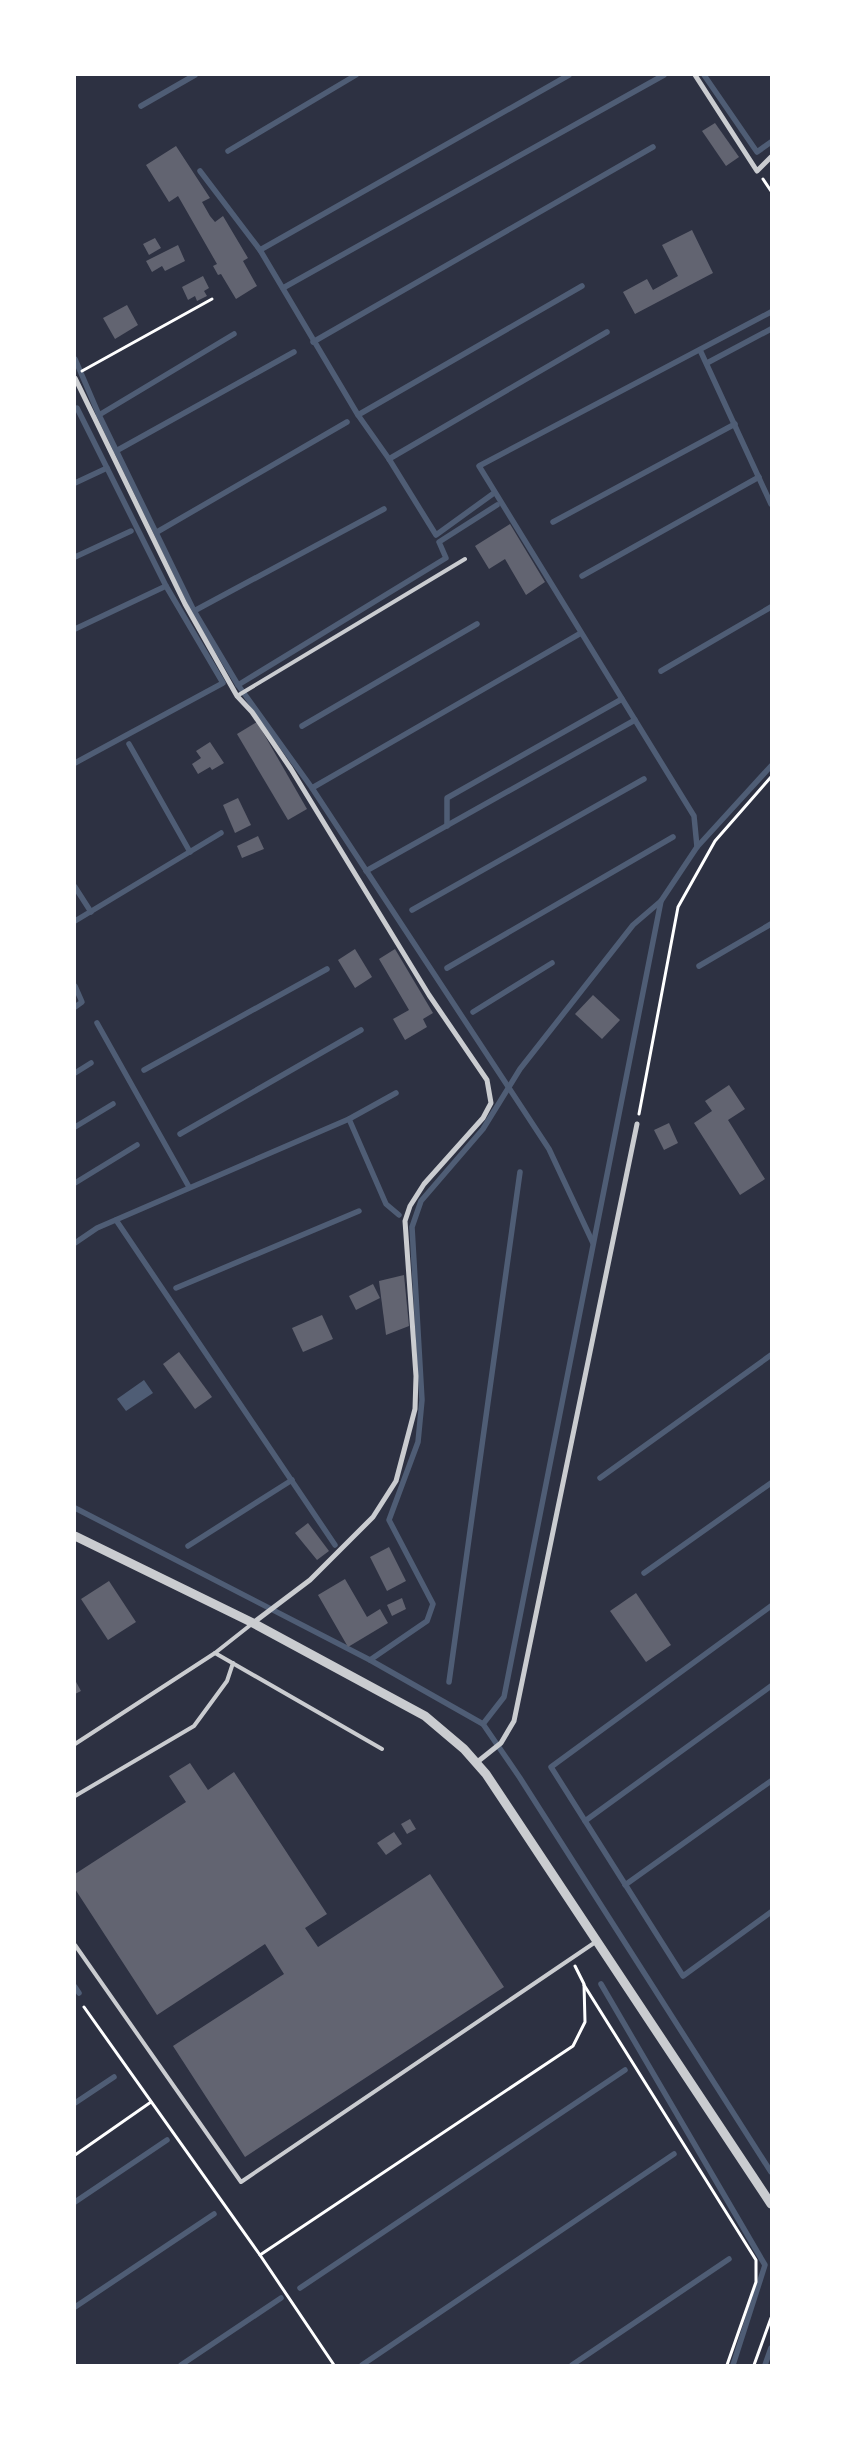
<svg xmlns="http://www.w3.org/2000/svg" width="846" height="2440" viewBox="0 0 846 2440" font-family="Manrope,sans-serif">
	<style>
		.water { fill: #4f5d75 }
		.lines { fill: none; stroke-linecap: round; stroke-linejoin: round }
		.stream { stroke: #4f5d75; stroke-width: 5.5 }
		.building { fill: #626471 }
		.path { stroke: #fff; stroke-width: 3 }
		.service { stroke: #caccd0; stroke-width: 4 }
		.minor { stroke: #caccd0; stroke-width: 5 }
		.tertiary { stroke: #caccd0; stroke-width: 9 }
	</style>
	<rect width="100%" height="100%" fill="#2d3142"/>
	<path class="water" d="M144,1380L153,1393L126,1411L117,1399Z"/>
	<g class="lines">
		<g class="stream">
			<path d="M704,75L757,152L771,142"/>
			<path d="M141,106L195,75"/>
			<path d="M228,151L356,75"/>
			<path d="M200,171L260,250L358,415L389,459L436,535L494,493"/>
			<path d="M260,250L569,75"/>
			<path d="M283,288L664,75"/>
			<path d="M313,342L653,147"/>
			<path d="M700,350L771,504"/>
			<path d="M75,359L99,415L194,611L238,685L312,788L549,1149L593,1243"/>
			<path d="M707,363L771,329"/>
			<path d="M75,409L77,408L166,586L223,683L75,763"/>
			<path d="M99,415L234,334"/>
			<path d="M358,415L582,286"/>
			<path d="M116,451L294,352"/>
			<path d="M389,459L607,332"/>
			<path d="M75,483L107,468"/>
			<path d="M553,522L735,424"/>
			<path d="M157,532L347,422"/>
			<path d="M75,557L131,531"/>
			<path d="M582,576L759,477"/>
			<path d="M194,611L384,509"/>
			<path d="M75,629L166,586"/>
			<path d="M661,671L771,607"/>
			<path d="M238,685L446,558L439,542L497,505"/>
			<path d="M302,726L477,624"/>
			<path d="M129,744L190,852"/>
			<path d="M312,788L581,633"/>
			<path d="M447,826V798L622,699"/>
			<path d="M697,847L694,816L479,466L771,312"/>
			<path d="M366,871L635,720"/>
			<path d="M75,887L91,912"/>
			<path d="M412,910L644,779"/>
			<path d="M75,921L221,833"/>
			<path d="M699,966L771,924"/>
			<path d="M447,968L673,837"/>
			<path d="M75,986L82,1002L75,1007"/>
			<path d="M473,1012L552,963"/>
			<path d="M97,1023L189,1187"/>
			<path d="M144,1070L327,969"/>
			<path d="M75,1073L91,1063"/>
			<path d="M349,1119L386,1204L399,1215"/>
			<path d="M75,1127L113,1104"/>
			<path d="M180,1134L361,1030"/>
			<path d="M75,1183L137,1145"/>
			<path d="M116,1220L335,1545"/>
			<path d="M75,1243L97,1228L349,1119L396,1093"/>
			<path d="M176,1288L359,1211"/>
			<path d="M600,1478L771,1355"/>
			<path d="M75,1508L370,1660L483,1724L520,1778L771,2172"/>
			<path d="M188,1546L292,1480"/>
			<path d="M644,1573L771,1483"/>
			<path d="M771,1606L551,1767L683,1976L771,1912"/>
			<path d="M370,1660L427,1621L433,1604L389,1520L418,1442L422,1400L412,1227L421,1201L483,1129L520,1069L633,925L661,901"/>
			<path d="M449,1682L520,1172"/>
			<path d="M483,1724L504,1697L661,901L697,847L771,766"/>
			<path d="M585,1821L771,1686"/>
			<path d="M625,1885L771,1781"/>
			<path d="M601,1984L765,2265L733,2365"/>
			<path d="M75,1987L79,1993"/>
			<path d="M75,2103L114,2077"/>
			<path d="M75,2202L167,2140"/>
			<path d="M300,2288L625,2070"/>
			<path d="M75,2307L214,2214"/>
			<path d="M181,2365L281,2298"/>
			<path d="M362,2365L674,2154"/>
			<path d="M572,2365L729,2259"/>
			<path d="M765,2365L771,2348"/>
		</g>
	</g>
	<g class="building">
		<path d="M715,123L739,157L726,166L702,131Z"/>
		<path d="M176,146L210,198L202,202L210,216L215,222L223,216L248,258L243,261L257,286L236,299L221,274L218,275L213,266L217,264L178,196L169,202L146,165Z"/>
		<path d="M692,230L713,273L635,314L623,292L647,279L653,290L678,276L662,245Z"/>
		<path d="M155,238L161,248L149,255L143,244Z"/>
		<path d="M178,245L185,261L165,271L162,266L152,272L146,261Z"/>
		<path d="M203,276L209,288L204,291L207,296L197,301L195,296L188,300L182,287Z"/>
		<path d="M127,305L138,325L115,339L103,318Z"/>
		<path d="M510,524L545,582L526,595L505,559L489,569L475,546Z"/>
		<path d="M257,722L307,809L288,820L237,734Z"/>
		<path d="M210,742L224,763L212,770L210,767L198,774L192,764L201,758L196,751Z"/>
		<path d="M238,798L251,825L235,833L223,805Z"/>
		<path d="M258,836L264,849L242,858L237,846Z"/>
		<path d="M355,949L372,977L355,988L338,960Z"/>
		<path d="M395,949L433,1013L423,1019L427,1027L405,1040L393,1019L409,1010L379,959Z"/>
		<path d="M593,995L620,1020L602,1039L575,1014Z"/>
		<path d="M729,1085L745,1109L728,1120L765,1179L740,1195L694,1123L712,1111L705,1101Z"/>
		<path d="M669,1123L678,1143L664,1150L654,1130Z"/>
		<path d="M404,1275L409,1326L386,1335L379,1281Z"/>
		<path d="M373,1284L380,1298L356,1310L349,1296Z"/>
		<path d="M322,1315L333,1339L303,1352L292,1328Z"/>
		<path d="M179,1352L212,1397L195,1409L163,1364Z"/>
		<path d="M308,1523L329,1551L317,1560L295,1533Z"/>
		<path d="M389,1547L406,1581L387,1591L370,1557Z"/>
		<path d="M345,1579L367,1617L380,1609L388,1623L348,1647L318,1595Z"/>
		<path d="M109,1581L136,1622L108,1640L81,1599Z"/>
		<path d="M636,1593L671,1645L646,1662L610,1611Z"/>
		<path d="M402,1598L406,1609L392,1616L387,1605Z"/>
		<path d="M75,1680L81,1691L75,1694Z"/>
		<path d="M190,1763L208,1790L234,1772L327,1914L305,1928L318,1947L430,1874L504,1987L245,2157L173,2046L284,1974L265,1944L157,2015L75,1889V1874L186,1802L169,1776Z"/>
		<path d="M410,1819L416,1829L407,1834L401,1824Z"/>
		<path d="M394,1832L402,1844L386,1855L377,1843Z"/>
	</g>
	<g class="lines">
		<g class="path">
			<path d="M763,179L771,191"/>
			<path d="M82,371L212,299"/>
			<path d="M639,1114L678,907L715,841L771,777"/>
			<path d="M584,1985L756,2260V2282L727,2365"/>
			<path d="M84,2007L260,2255L334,2365"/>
			<path d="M75,2155L151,2102"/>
			<path d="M260,2255L573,2046L585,2022L584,1984L575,1966"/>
			<path d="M754,2365L771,2318"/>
		</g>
		<g class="service">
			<path d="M237,696L465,559"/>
			<path d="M215,1653L382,1749"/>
			<path d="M75,1744L215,1653L253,1623"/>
			<path d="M75,1796L194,1726L227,1681L233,1663"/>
			<path d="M75,1945L241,2182L597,1941"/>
		</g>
		<g class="minor">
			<path d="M695,75L757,171L771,157"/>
			<path d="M75,378L185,604L237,696L252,712L291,769L429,995L487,1080L491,1103L483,1118L424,1184L410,1206L405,1221L416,1376L415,1409L396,1481L373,1517L310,1580L253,1623"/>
			<path d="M476,1763L501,1743L514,1721L637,1124"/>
		</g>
		<path class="tertiary" d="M75,1536L253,1623L425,1716L464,1749L486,1774L771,2204"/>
	</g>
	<rect width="846" height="2440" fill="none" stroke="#ffffff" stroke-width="152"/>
</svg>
